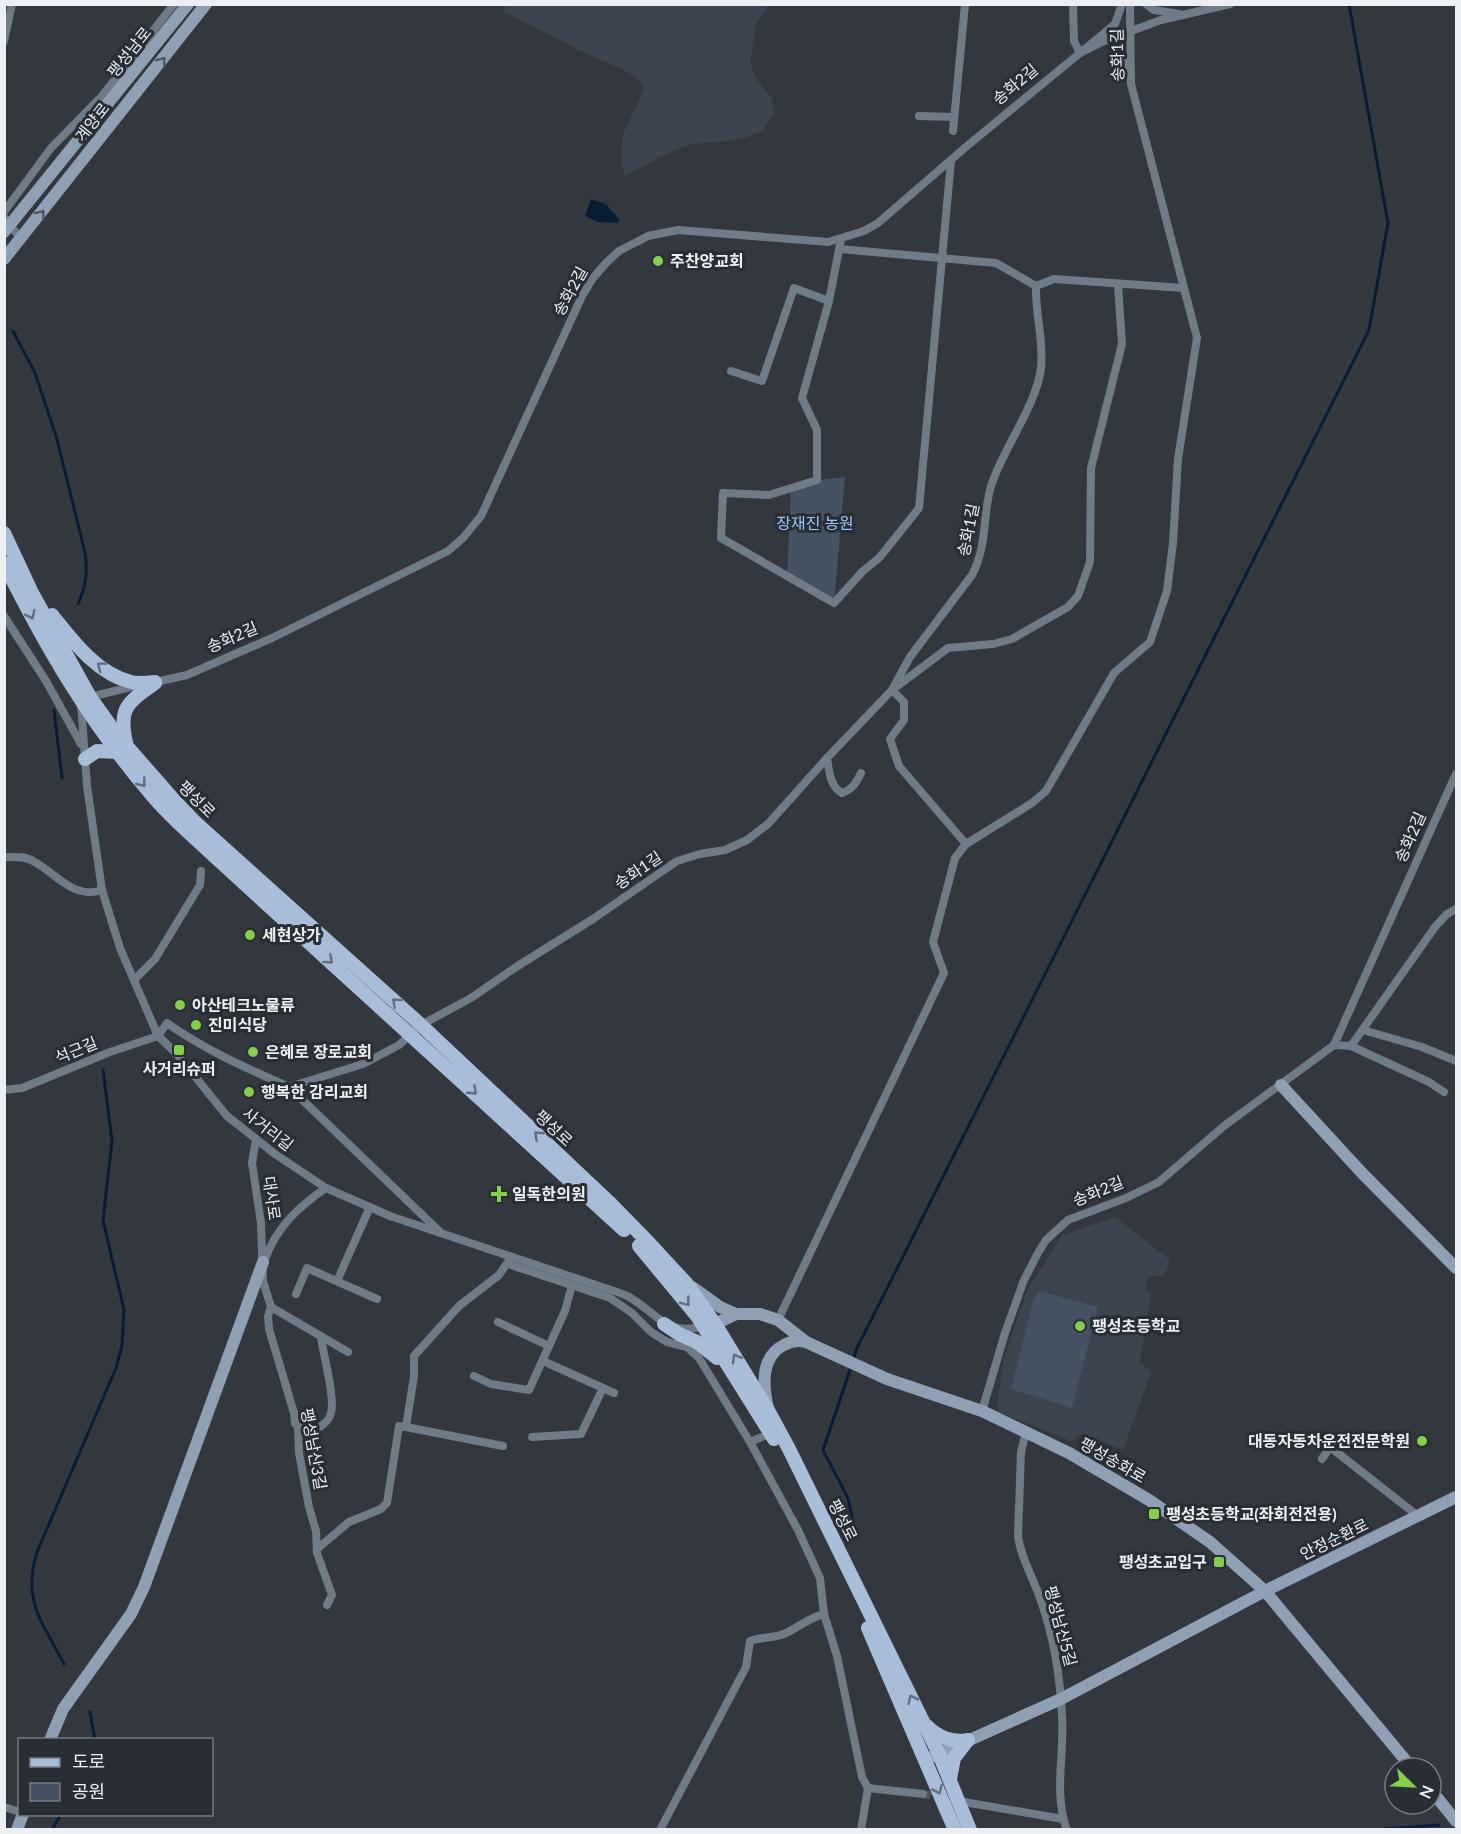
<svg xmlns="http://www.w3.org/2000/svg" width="1461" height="1834" viewBox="0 0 1461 1834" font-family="Lato,'Noto Sans KR',sans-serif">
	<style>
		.built { fill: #3b444f }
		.green { fill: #455263 }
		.water { fill: #081c34 }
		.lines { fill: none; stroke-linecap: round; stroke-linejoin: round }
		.stream { stroke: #081c34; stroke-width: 3 }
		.street-tunnel { stroke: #4f535a; stroke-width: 8; stroke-dasharray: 8 4; stroke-linecap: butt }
		.street { stroke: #707b88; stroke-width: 8 }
		.secondary { stroke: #8fa0b5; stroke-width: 12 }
		.primary { stroke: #a7bdd8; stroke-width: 14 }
		.oneway { stroke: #4d5662 }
		.oneway2 { stroke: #626e7e }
		.poi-dot { fill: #86cf4b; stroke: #292e35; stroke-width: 2 }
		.labels { text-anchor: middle; stroke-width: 6; stroke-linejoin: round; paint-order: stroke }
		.street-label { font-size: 16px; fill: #eceff4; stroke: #292e35 }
		.poi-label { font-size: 16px; font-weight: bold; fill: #eceff4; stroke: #292e35; text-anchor: start }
		.park-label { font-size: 16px; fill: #9bc3f5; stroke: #292e35 }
	</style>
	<rect width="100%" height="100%" fill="#33383f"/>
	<g class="built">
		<path d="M504,5H769L756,25L750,63L757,80L772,98L774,114L763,130L748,137L730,141L692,144L670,152L625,176L621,163L623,134L644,90L642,83L626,71L576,49L505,12Z"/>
		<path d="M1115,1217L1170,1260L1165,1275L1151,1277L1146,1281V1288L1151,1294L1140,1362L1151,1372L1123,1450L1081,1434L1071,1441L999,1412L997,1406L1004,1358L1027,1291L1062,1235Z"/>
	</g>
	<g class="green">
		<path d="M845,477L834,603L787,575L791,488L817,480Z"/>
		<path d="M1039,1291L1098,1307L1072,1408L1011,1389L1033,1301Z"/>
	</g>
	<path class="water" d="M591,199L606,204L619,219V223L598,222L585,216Z"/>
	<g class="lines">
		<g class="stream">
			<path d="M13,331L35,373L57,439L85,553C88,573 86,586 78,604"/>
			<path d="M54,710L62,778"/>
			<path d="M853,1361L856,1350L1369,330L1388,223L1349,4"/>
			<path d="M851,1367L823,1450L848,1498L855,1531"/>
			<path d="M64,1664C42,1621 22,1602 37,1552L116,1368L122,1346L124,1310L103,1220L112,1141L103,1070"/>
			<path d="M90,1712L95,1740"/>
			<path d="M52,1830L61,1814"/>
			<path d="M1372,1830L1439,1825"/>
		</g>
		<path class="street-tunnel" d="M923,1794L961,1802"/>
		<g class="street">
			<path d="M1073,4L1074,41L1080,53L1115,24L1122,4"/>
			<path d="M1146,4L1154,10L1179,14"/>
			<path d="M1110,39L1130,72"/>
			<path d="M4,41L12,4"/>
			<path d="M919,116L954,117"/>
			<path d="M953,131L965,4"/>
			<path d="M4,212L51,148L102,96L174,4"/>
			<path d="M4,217L10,226L22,239"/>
			<path d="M841,239L829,301L802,398L817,430V480L769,495L723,493L721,538L834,603L862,572L880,557L919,508L951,161"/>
			<path d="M840,249L996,263L1036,286"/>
			<path d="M731,371L762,381L794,288L829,301"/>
			<path d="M4,616L46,681L81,744"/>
			<path d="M151,683L187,675L272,638L448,551L463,538L481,516L582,296L593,278L607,262L619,251L648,236L678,230L828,242L864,231L878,223L967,146L1080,53L1104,41L1161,20L1230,4"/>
			<path d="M135,686L90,697L81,703L87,786L102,890L120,948L158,1036L175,1052L227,1116L275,1154L326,1188L390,1216L611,1290C617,1292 624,1294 629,1297C659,1314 665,1337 706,1326"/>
			<path d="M827,758C829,771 830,786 842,793C853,789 856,783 861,773"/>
			<path d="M966,844L899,766L890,739L904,720V702L892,690L948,648L993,644L1012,639L1068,607L1078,596L1090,562L1091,468L1122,344L1118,285"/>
			<path d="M4,857C14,857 25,856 33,861C56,873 73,900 102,890"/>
			<path d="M134,980L155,959L200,885L201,871"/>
			<path d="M1363,1030L1422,1047L1456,1061"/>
			<path d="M1334,1045L1351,1046L1435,927L1447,914L1456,909"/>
			<path d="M1351,1046L1429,1082L1444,1092"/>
			<path d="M289,1087L440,1232"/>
			<path d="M4,1090L22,1088L110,1052L158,1036L167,1023C205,1050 246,1068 289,1087L363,1064L384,1053L399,1045L421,1025L471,998L516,967L593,919L677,861L700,854L725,850L747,840L768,824L827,758L892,690L910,657L972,575C988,544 982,517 991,486C1003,448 1036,407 1041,368C1044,341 1035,313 1036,286L1054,279L1184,288L1131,84L1130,4"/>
			<path d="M256,1139L252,1163L261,1223L263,1281L271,1307L268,1316L269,1329L294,1413L295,1424L298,1427L299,1453L309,1507L316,1531L317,1553L332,1595L327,1605"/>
			<path d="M265,1259C277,1227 298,1207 326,1188"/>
			<path d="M508,1264L610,1298L632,1313L651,1332L667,1342L687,1347L699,1358L750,1442L798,1530L820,1578L824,1614L837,1656L862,1777L868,1788"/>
			<path d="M337,1281L370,1207"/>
			<path d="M296,1294L307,1268L377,1299"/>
			<path d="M271,1307L348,1352"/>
			<path d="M778,1320L944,973L933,942L955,858L966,844L1032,803L1046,791L1114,673L1150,642L1167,591L1173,543L1178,459L1197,338L1184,288"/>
			<path d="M498,1322L549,1346"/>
			<path d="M543,1361L614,1393"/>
			<path d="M474,1376L491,1384L529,1390L565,1311L572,1285"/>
			<path d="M982,1411L1005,1333L1024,1280L1038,1253L1046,1240L1068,1220L1126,1198L1159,1182L1224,1126L1334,1045L1456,774"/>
			<path d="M298,1427L317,1429C322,1425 328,1422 330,1416C337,1402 323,1355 321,1337"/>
			<path d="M1026,1432L1021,1452L1018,1536C1021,1559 1034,1579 1041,1601C1054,1638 1060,1675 1062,1715C1065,1752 1053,1793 1067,1830"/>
			<path d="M532,1437L581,1434L603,1388"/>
			<path d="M750,1442L771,1433"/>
			<path d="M503,1446L406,1427L414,1376V1356L459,1306L499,1275L510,1259"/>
			<path d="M1322,1459L1330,1447L1418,1516"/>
			<path d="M317,1549L349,1522L381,1509L387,1503L399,1426L406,1427"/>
			<path d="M868,1788L923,1794"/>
			<path d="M964,1802L1063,1819"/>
			<path d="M4,1807L20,1812"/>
			<path d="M660,1830L746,1667L750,1641C761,1637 773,1638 784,1634C798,1628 808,1618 824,1614"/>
			<path d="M861,1830L868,1788"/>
		</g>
		<g class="secondary">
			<path d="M4,232L188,4"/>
			<path d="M4,259L206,4"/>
			<path d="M1281,1085L1362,1173L1456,1268"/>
			<path d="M692,1287L720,1307L736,1314"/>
			<path d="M715,1324L736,1314H760L778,1320L806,1342L887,1379L982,1411L1069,1453L1149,1500L1210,1542L1265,1591L1412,1768"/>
			<path d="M768,1408C763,1387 760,1357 784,1345C791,1341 799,1340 806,1342"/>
			<path d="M50,1740L63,1709L131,1614L144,1587L263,1262"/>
			<path d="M925,1760L1061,1699L1265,1591L1456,1497"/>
			<path d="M1431,1790L1456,1821"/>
			<path d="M17,1830L23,1814"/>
		</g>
		<g class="primary">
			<path d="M4,533L32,593L90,697L117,735L174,800L196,823L421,1025L609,1202L649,1243L687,1284L715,1324L769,1412L789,1449L939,1754L970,1830"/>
			<path d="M4,563C46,647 90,723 151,794C169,816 192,835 213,855L624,1230"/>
			<path d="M52,615C72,640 97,674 131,682C139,684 147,683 155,682"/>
			<path d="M126,742C118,708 128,702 155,683"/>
			<path d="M85,759L97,751L118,752"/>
			<path d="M639,1246L697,1316L774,1439"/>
			<path d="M664,1324L679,1334L697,1342L717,1358"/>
			<path d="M868,1628L955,1830"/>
			<path d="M927,1726C937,1737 953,1743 968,1740"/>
			<path d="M950,1779L954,1758L968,1740"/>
		</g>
	</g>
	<defs><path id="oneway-chevron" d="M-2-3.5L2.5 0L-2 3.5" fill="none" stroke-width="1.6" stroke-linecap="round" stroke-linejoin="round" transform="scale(1.5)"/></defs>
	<g class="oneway">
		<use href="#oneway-chevron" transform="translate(162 61) rotate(-52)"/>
		<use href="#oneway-chevron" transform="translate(41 214) rotate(-52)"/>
	</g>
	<g class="oneway2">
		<use href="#oneway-chevron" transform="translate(31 615) rotate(63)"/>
		<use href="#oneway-chevron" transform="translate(101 666) rotate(-144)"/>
		<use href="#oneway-chevron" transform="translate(142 783) rotate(52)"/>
		<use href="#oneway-chevron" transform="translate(329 960) rotate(42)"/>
		<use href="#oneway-chevron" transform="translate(396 1002) rotate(-138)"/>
		<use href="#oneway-chevron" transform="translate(473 1091) rotate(43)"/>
		<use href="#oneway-chevron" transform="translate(538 1135) rotate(-137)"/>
		<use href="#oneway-chevron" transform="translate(686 1302) rotate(52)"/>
		<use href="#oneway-chevron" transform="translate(736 1358) rotate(-121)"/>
		<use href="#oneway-chevron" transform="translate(912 1699) rotate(-116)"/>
		<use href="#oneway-chevron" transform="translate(938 1790) rotate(66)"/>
	</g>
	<g class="poi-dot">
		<circle cx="658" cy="261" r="6"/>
		<circle cx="250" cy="935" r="6"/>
		<circle cx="180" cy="1005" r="6"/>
		<circle cx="196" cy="1025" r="6"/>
		<rect x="173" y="1044" width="12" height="12" rx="3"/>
		<circle cx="253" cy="1052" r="6"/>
		<circle cx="249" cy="1092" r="6"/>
		<path d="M496 1185h6v6h6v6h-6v6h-6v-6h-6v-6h6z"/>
		<circle cx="1080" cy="1326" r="6"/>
		<circle cx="1422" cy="1441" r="6"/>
		<rect x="1148" y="1508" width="12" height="12" rx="3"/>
		<rect x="1213" y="1556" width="12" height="12" rx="3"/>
	</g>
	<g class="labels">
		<g class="street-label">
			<text transform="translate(129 52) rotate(-51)" y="6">팽성남로</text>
			<text transform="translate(1117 55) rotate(-91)" y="6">송화1길</text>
			<text transform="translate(1015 84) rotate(-40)" y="6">송화2길</text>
			<text transform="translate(92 122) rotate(-52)" y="6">계양로</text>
			<text transform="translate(570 291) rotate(-61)" y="6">송화2길</text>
			<text transform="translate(968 530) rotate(-79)" y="6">송화1길</text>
			<text transform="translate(232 637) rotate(-23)" y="6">송화2길</text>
			<text transform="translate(197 799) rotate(45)" y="6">팽성로</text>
			<text transform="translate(1410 837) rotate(-66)" y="6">송화2길</text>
			<text transform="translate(638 870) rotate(-34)" y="6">송화1길</text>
			<text transform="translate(76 1050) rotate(-22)" y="6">석근길</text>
			<text transform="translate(554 1128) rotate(43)" y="6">팽성로</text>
			<text transform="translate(268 1129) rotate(38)" y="6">사거리길</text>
			<text transform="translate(1098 1191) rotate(-22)" y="6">송화2길</text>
			<text transform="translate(272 1198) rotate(82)" y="6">대사로</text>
			<text transform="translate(314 1449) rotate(80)" y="6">팽성남산3길</text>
			<text transform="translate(1113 1460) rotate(30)" y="6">팽성송화로</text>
			<text transform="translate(843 1520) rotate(63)" y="6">팽성로</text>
			<text transform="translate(1334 1539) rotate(-26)" y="6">안정순환로</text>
			<text transform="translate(1061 1626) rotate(75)" y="6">팽성남산5길</text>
		</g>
		<g class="poi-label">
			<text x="670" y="267">주찬양교회</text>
			<text x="262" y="941">세현상가</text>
			<text x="192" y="1011">아산테크노물류</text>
			<text x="208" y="1031">진미식당</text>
			<text x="265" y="1058">은혜로 장로교회</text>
			<text x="179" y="1075" text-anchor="middle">사거리슈퍼</text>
			<text x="261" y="1098">행복한 감리교회</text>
			<text x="512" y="1200">일독한의원</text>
			<text x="1092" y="1332">팽성초등학교</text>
			<text x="1410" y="1447" text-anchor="end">대동자동차운전전문학원</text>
			<text x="1166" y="1520">팽성초등학교(좌회전전용)</text>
			<text x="1207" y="1568" text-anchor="end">팽성초교입구</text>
		</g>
		<g class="park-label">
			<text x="815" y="529">장재진 농원</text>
		</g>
	</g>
	<rect width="1461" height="1834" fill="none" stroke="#eceff4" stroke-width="12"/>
	<rect x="18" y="1738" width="195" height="78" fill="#292e35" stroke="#777b81" stroke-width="1.5"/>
	<rect x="30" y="1758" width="30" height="9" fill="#a7bdd8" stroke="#777b81" stroke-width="1.5"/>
	<text x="72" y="1768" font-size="18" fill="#eceff4">도로</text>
	<rect x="30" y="1783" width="30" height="18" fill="#455263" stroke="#777b81" stroke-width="1.5"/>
	<text x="72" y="1798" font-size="18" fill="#eceff4">공원</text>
	<g transform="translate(1413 1786) rotate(114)"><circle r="28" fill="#292e35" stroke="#777b81" stroke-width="1.5"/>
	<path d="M0-4.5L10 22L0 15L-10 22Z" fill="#86cf4b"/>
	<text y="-9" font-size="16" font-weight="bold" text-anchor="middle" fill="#eceff4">N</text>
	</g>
</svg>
